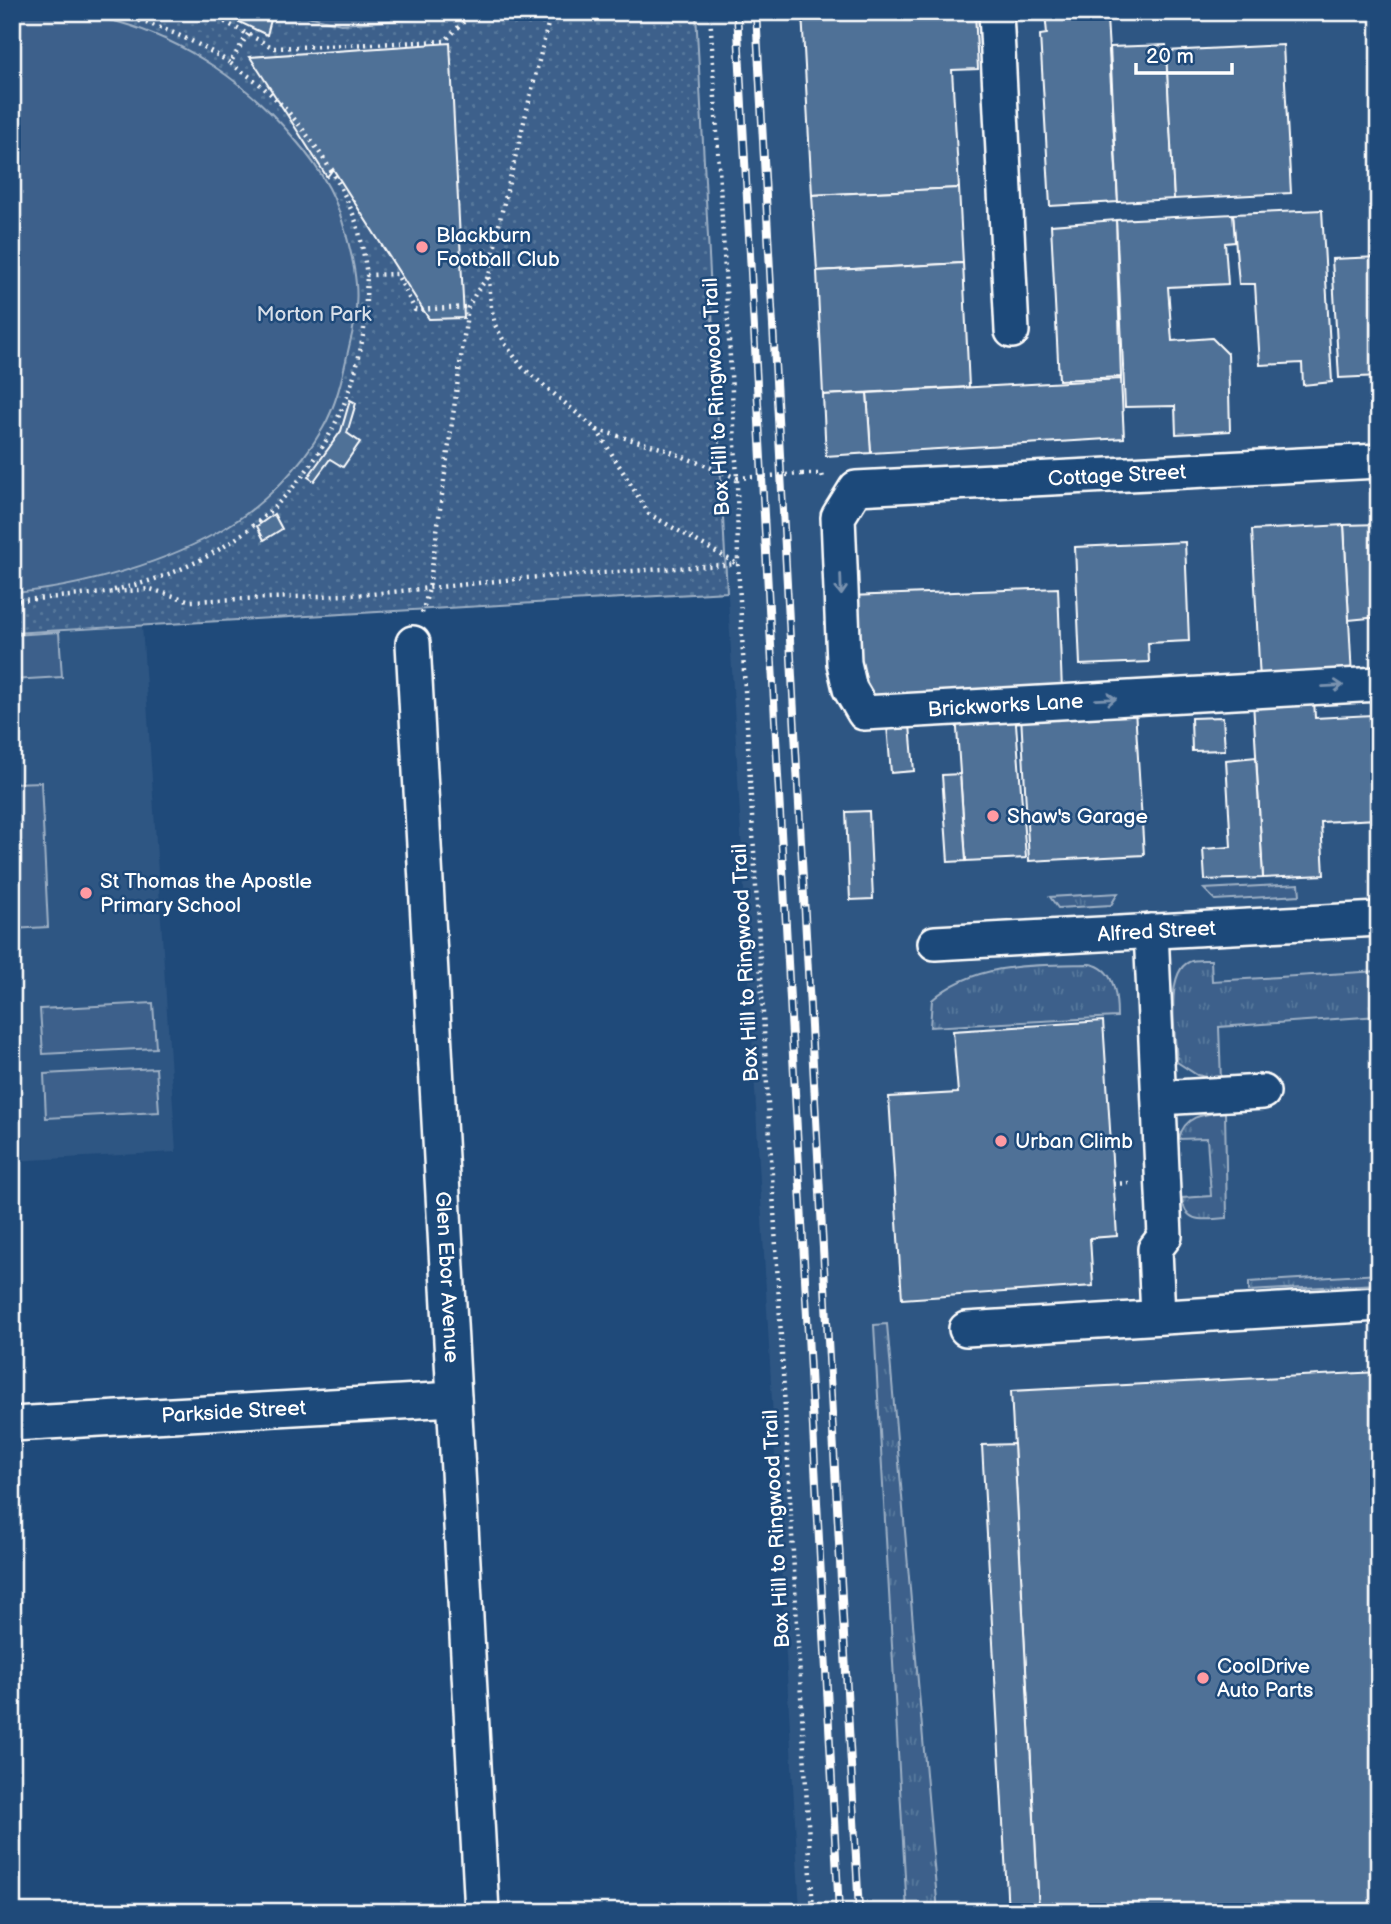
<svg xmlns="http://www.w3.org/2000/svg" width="1391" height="1924" viewBox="0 0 1391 1924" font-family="'Balsamiq Sans',sans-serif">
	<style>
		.built { fill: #2e5683 }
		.grass { fill: url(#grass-tufts); stroke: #9eb0c5; stroke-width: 2 }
		.park { fill: url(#park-dots); stroke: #9eb0c5; stroke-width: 2 }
		.garden { fill: #3c618b; stroke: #9eb0c5; stroke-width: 2 }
		.building { fill: #507197; stroke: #fff; stroke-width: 2 }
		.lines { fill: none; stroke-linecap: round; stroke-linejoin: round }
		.minor-casing { stroke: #fff; stroke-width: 38 }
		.path { stroke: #fff; stroke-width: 4.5; stroke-dasharray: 2 5; stroke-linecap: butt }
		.minor { stroke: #1f4a7a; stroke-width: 33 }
		.rail-casing { stroke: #fff; stroke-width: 8 }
		.rail { stroke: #1f4a7a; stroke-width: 5; stroke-dasharray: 16; stroke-linecap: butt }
		.path-bridge { stroke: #fff; stroke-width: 4.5; stroke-dasharray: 2 5; stroke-linecap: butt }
		.oneway { stroke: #7992af }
		.poi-dot { fill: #ff9aa2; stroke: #1f4a7a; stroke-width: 2.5 }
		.labels { text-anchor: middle; stroke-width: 5; stroke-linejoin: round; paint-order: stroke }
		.poi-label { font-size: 21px; fill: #fff; stroke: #1f4a7a; text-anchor: start }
		.park-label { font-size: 21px; fill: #d8dfe8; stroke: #1f4a7a }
		.street-label { font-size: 21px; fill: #fff; stroke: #1f4a7a }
	</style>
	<defs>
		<pattern id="grass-tufts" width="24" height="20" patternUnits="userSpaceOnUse" patternTransform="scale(1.75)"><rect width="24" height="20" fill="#3c618b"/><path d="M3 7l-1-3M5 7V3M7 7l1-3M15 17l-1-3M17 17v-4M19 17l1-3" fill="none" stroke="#59799c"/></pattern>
		<pattern id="park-dots" width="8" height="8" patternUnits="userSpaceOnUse" patternTransform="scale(1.75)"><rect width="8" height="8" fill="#3c618b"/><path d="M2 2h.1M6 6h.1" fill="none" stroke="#59799c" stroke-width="1.8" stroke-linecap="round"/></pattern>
	</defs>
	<rect width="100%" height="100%" fill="#1f4a7a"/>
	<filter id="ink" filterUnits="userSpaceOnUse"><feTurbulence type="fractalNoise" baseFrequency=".0143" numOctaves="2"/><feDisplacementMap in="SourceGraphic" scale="14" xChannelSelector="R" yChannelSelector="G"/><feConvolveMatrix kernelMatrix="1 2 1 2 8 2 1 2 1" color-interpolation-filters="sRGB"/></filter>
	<g filter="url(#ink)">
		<g class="built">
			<path d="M696,12H1379V1912H800Z"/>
			<path d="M142,625L176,1152L12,1161V633Z"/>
		</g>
		<g class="grass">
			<path d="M1299,884L1300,895L1215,900L1204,889Z"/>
			<path d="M1118,893L1111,905L1058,908L1050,897Z"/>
			<path d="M1211,960L1212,981L1379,971V1016L1219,1027L1221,1080L1197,1075L1177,1062C1176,1039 1164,973 1189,962C1194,959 1205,960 1211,960Z"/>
			<path d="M1090,964C1115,968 1117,996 1117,1017L930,1027L932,1000C975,962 1036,965 1090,964Z"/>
			<path d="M1225,1112L1227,1218C1206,1219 1185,1226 1182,1198L1211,1196L1207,1138L1179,1139C1184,1115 1204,1114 1225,1112Z"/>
			<path d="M1379,1274V1284L1249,1291V1282Z"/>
			<path d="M887,1324L938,1912H907L874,1325Z"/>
		</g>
		<path class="park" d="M12,12H696L727,592L12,633Z"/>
		<g class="garden">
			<path d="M291,12H434L414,19L341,24Z"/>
			<path d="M12,13C46,15 85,13 118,22C186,41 247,83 292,136C306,152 319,169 329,188C341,210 354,259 356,284C358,305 354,328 349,347C343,374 337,404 323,428C301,466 266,503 228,526C170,562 80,588 12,593Z"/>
			<path d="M59,632L62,677L12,680V635Z"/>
			<path d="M41,782L48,927L12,929V783Z"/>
			<path d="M153,1003L156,1048L43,1054L40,1009Z"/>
			<path d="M156,1068L159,1112L46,1118L44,1074Z"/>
		</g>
		<g class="building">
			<path d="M235,12H273L267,35L233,19Z"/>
			<path d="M802,12H975L978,69L952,70L959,188L812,195Z"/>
			<path d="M1045,12H1077L1078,20L1107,18L1118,202L1050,206L1040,35L1047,34Z"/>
			<path d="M450,43L464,318L429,319L333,169L327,177L250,57Z"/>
			<path d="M1166,45L1174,199L1118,202L1110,47Z"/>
			<path d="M1283,45L1291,193L1174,199L1166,51Z"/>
			<path d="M959,188L963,263L817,271L812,195Z"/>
			<path d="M1322,210L1332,382L1303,385L1302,363L1260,365L1255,284H1239L1233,214Z"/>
			<path d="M1233,214L1235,242L1225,243L1228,284L1168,287L1172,341L1212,338L1228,354L1230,431L1176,434L1175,406L1125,407L1116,220Z"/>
			<path d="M1116,220L1121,377L1059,380L1051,225Z"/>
			<path d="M1379,257V376L1339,378L1332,259Z"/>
			<path d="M963,263L969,387L823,395L817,271Z"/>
			<path d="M1121,379L1124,438L871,453L867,393Z"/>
			<path d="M867,393L871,453L826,456L823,395Z"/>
			<path d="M350,400L356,403L347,433L360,442L343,467L330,459L314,481L308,477L341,431Z"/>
			<path d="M274,514L282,529L264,540L257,526Z"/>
			<path d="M1379,524V617L1349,620L1344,525Z"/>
			<path d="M1344,525L1352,677L1260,681L1252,530Z"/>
			<path d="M1185,542L1189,641L1148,643L1149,662L1080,665L1075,547Z"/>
			<path d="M1058,588L1062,691L865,698L849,596Z"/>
			<path d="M1375,694H1379V789Z"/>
			<path d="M1314,698L1315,718L1372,715L1377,819L1321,822L1324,875L1263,878L1253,701Z"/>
			<path d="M1135,709L1144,855L1029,861L1021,715Z"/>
			<path d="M1015,710L1026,858L966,861L956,714Z"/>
			<path d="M1223,717L1225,750L1192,751L1191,718Z"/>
			<path d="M910,725L914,771L891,773L887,726Z"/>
			<path d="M1256,757L1263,878L1205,880L1203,849L1231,847L1226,760Z"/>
			<path d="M960,774L966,861L948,862L942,775Z"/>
			<path d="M869,811L873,899L850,900L846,812Z"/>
			<path d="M1103,1021L1117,1236L1090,1238L1093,1286L902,1299L889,1097L958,1093L953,1031Z"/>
			<path d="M1379,1372V1912H1039L1011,1391Z"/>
			<path d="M1014,1444L1039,1912H1008L982,1445Z"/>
		</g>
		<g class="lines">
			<defs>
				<g id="minor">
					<path d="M996,12L1012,331"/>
					<path id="s1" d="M1379,461L856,488L838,517L844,663L850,689L864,713L1379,684"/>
					<path id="s2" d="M413,643L482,1912"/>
					<path d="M1151,931L1165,1236L1155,1249L1158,1317"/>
					<path id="s3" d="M935,943L1379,919"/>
					<path d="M1159,1098L1263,1092"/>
					<path d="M966,1329L1379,1304"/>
					<path id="s4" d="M12,1424L454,1399"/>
				</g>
			</defs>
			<use href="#minor" class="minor-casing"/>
			<g class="path">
				<path d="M98,12C146,19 190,37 230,63"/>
				<path d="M206,12L274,48L445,41L473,12"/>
				<path d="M710,12L737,478L738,564L813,1912"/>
				<path d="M248,34L230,63C242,72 255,79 265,89C301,120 340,177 356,222C362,240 364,257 367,275L397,274L415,310L468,307"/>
				<path d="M489,277L491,307L495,325L506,345L522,367L597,430L649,514L737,564"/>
				<path d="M597,430L661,448L737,478"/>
				<path d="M802,474H822L823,478"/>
				<path d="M114,590C246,563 345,464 364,329C366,311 366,293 367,275"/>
				<path d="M12,601L150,589L191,601L372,594L526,578L738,564"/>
				<path d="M422,613L429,589L468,307L477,291L489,276L501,215L551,12"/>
				<path d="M1113,1184L1131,1183"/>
			</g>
			<use href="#minor" class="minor"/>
			<defs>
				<g id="rail">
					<path d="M737,12L839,1912"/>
					<path d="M756,12L859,1912"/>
				</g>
			</defs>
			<use href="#rail" class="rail-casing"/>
			<use href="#rail" class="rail"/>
			<path class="path-bridge" d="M737,478L802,474"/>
		</g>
		<defs><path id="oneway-shaft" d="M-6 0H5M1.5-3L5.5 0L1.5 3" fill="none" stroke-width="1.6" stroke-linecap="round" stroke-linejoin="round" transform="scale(1.75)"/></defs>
		<g class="oneway">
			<use href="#oneway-shaft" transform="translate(841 585) rotate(88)"/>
			<use href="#oneway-shaft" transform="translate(1333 686) rotate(-3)"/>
			<use href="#oneway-shaft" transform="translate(1106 699) rotate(-3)"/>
		</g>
	</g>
	<g class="poi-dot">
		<circle cx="422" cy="247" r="7"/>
		<circle cx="993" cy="816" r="7"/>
		<circle cx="86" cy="893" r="7"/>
		<circle cx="1001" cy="1141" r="7"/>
		<circle cx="1203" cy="1678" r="7"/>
	</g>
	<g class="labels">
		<g class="poi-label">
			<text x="436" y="242">Blackburn<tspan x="436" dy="24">Football Club</tspan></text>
			<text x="1007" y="823">Shaw's Garage</text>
			<text x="100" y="888">St Thomas the Apostle<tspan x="100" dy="24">Primary School</tspan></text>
			<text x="1015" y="1148">Urban Climb</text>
			<text x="1217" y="1673">CoolDrive<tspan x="1217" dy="24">Auto Parts</tspan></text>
		</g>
		<g class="park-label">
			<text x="314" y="321">Morton Park</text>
		</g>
		<g class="street-label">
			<text transform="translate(716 397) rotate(-93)" y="7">Box Hill to Ringwood Trail</text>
			<text transform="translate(1117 475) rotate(-3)" y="7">Cottage Street</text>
			<text dy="7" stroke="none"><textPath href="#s1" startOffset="900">Brickworks Lane</textPath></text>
			<text dy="7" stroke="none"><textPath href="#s3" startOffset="222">Alfred Street</textPath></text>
			<text transform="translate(745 963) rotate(-93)" y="7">Box Hill to Ringwood Trail</text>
			<text dy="7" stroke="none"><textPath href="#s2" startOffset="635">Glen Ebor Avenue</textPath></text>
			<text dy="7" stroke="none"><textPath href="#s4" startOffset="222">Parkside Street</textPath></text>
			<text transform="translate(776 1529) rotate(-93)" y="7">Box Hill to Ringwood Trail</text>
		</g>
	</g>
	<rect width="1391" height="1924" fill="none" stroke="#1f4a7a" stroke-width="42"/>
	<rect x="21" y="21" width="1349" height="1882" fill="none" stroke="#fff" stroke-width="2.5" filter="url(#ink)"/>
	<path d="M1136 63v10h96v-10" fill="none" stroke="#ffffff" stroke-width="3.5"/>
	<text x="1146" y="63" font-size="21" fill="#ffffff" stroke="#1f4a7a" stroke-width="5" paint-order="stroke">20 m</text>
</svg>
